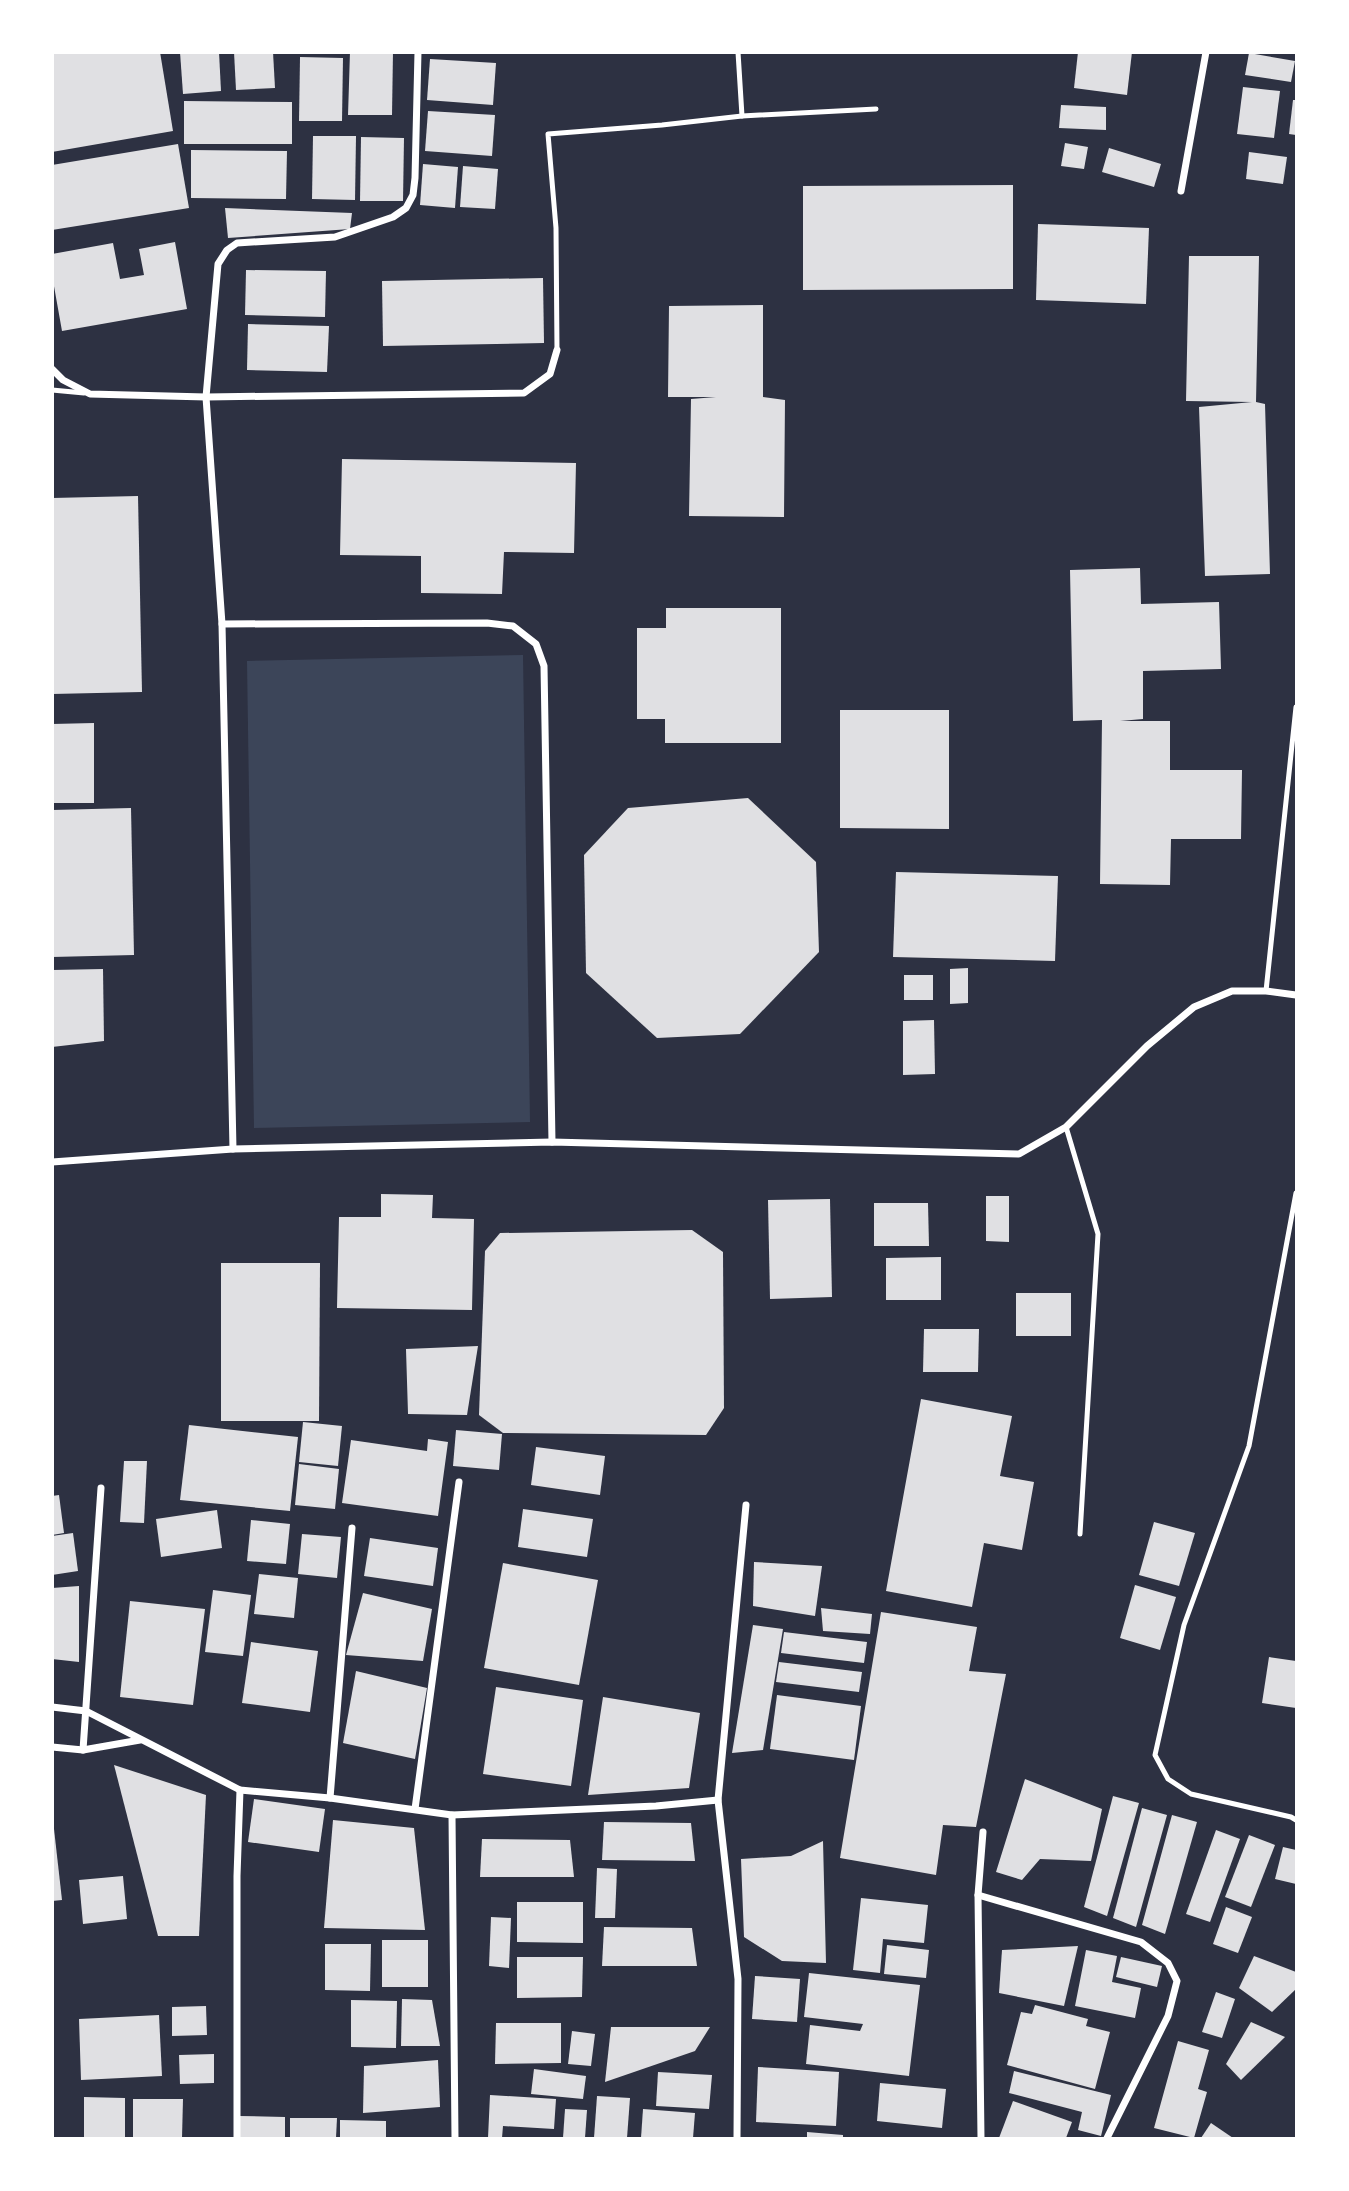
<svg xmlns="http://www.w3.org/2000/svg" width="1349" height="2191" viewBox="0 0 1349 2191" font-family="Inter,sans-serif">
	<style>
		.green { fill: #3c4559 }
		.building { fill: #e0e0e3 }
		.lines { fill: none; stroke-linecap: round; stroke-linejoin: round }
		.service { stroke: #fff; stroke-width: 5 }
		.minor { stroke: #fff; stroke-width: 7 }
	</style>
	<rect width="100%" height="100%" fill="#2d3142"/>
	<path class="green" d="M523,655L530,1122L254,1128L247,661Z"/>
	<g class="building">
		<path d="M52,52H160L173,131L52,152Z"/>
		<path d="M180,52H219L221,91L183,94Z"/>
		<path d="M234,52H273L275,88L236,90Z"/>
		<path d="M350,52H393L392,115H348Z"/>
		<path d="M1078,52H1132L1127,95L1074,88Z"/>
		<path d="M1249,53L1295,61L1291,82L1245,75Z"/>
		<path d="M300,57L343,58L342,121H299Z"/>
		<path d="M430,59L496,63L493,105L427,100Z"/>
		<path d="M1243,87L1280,91L1274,138L1237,134Z"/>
		<path d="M1293,100H1296V135L1289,134Z"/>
		<path d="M184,101L292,102V144H184Z"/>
		<path d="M1061,105L1106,107V130L1059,128Z"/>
		<path d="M428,111L495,115L492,156L425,151Z"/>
		<path d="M313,136H356L355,200L312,199Z"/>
		<path d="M361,137L404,138L403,201H360Z"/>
		<path d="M1065,143L1088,147L1084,169L1061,166Z"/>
		<path d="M178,144L189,208L52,230V165Z"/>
		<path d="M1109,148L1161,164L1154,187L1102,172Z"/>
		<path d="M191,150L287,151L286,199L191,198Z"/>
		<path d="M1249,152L1287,157L1283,184L1246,179Z"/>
		<path d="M423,164L458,167L455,208L420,205Z"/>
		<path d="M463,166L498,169L495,209L460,207Z"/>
		<path d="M1013,185V289L803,290V186Z"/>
		<path d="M225,208L352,213L350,229L228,238Z"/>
		<path d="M1038,224L1149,228L1146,304L1036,300Z"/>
		<path d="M175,242L187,309L62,331L52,275V254L113,243L120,279L144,275L139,249Z"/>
		<path d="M1189,256H1259L1256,402L1265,404L1270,574L1205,576L1199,407L1252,402L1186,401Z"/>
		<path d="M246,270L326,271L325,317L245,315Z"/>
		<path d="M543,278L544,343L383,346L382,281Z"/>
		<path d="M763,305V397L785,400L784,517L689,516L691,399L716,397H668L669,306Z"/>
		<path d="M248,324L329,326L327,372L247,370Z"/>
		<path d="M342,459L576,463L574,553L504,552L502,594L421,593V556L340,555Z"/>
		<path d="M138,496L142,692L52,694V498Z"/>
		<path d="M1140,568L1141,604L1219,602L1221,669L1143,671V719L1120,721H1170V770H1242L1241,839H1171L1170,885L1100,884L1102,720L1073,721L1070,570Z"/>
		<path d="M666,608H781V743H665V719H637V628H666Z"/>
		<path d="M840,710H949V829L840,828Z"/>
		<path d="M94,723V803H52V724Z"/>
		<path d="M748,798L816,862L819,952L740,1034L657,1038L586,973L584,855L628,808Z"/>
		<path d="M131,808L134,955L52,957V810Z"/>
		<path d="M896,872L1058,876L1055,961L893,957Z"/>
		<path d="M968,968V1003L950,1004V969Z"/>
		<path d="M103,969L104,1041L52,1047V970Z"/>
		<rect x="904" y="975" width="29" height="25"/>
		<path d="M934,1020L935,1074L903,1075V1021Z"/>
		<path d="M381,1194L433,1195L432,1218L474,1219L472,1310L337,1308L339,1217H381Z"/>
		<path d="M986,1196H1009V1242L986,1241Z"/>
		<path d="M830,1199L832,1297L770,1299L768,1200Z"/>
		<path d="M874,1203H928L929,1246H874Z"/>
		<path d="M692,1230L723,1252L724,1408L706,1435L503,1433L479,1415L485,1251L500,1233Z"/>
		<path d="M941,1257V1300H886V1258Z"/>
		<path d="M221,1263H320L319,1421H221Z"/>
		<rect x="1016" y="1293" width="55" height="43"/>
		<path d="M924,1329H979L978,1372H923Z"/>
		<path d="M478,1346L467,1415L408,1414L406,1349Z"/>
		<path d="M921,1399L1012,1416L1000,1476L1034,1482L1022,1550L984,1543L972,1607L886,1591Z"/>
		<path d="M303,1422L342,1426L338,1466L299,1462Z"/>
		<path d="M189,1425L298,1437L290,1511L180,1500Z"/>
		<path d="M456,1430L502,1434L499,1470L453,1466Z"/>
		<path d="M428,1439L448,1442L438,1516L342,1503L351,1440L427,1451Z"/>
		<path d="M536,1447L605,1456L600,1495L531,1485Z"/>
		<path d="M124,1461H147L144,1523L120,1522Z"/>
		<path d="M299,1464L339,1469L335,1509L295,1505Z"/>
		<path d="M59,1495L64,1533L52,1535V1496Z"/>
		<path d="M523,1509L593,1519L587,1557L518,1547Z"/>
		<path d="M217,1510L222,1548L161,1557L156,1519Z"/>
		<path d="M251,1520L290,1524L286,1564L247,1561Z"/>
		<path d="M1154,1522L1195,1533L1179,1586L1139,1575Z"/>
		<path d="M73,1533L78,1571L52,1575V1536Z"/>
		<path d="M302,1534L341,1537L337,1578L298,1574Z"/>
		<path d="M370,1538L438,1548L433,1586L364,1576Z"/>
		<path d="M754,1562L822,1566L815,1616L753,1606Z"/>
		<path d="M503,1563L598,1580L579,1685L484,1668Z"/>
		<path d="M259,1574L298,1578L294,1618L254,1614Z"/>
		<path d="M1135,1585L1176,1597L1160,1650L1120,1638Z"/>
		<path d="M79,1586V1662L52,1659V1588Z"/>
		<path d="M213,1590L251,1595L243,1656L205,1652Z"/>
		<path d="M363,1593L432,1609L423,1661L346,1655Z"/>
		<path d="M130,1601L205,1609L193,1705L120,1697Z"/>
		<path d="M821,1608L872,1614L870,1634L823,1631Z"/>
		<path d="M881,1612L977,1627L969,1671L1006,1674L976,1827L943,1825L936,1875L840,1858Z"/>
		<path d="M753,1625L783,1629L763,1750L732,1753Z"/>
		<path d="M784,1632L867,1642L864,1663L781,1653Z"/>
		<path d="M251,1642L318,1651L310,1712L242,1703Z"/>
		<path d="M1269,1657L1296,1661V1708L1262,1703Z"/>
		<path d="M779,1662L862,1672L859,1692L776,1682Z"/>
		<path d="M356,1671L427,1688L415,1759L343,1743Z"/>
		<path d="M496,1687L583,1700L571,1786L483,1774Z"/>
		<path d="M777,1695L861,1706L854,1760L770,1749Z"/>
		<path d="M603,1697L700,1713L689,1788L588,1795Z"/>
		<path d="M114,1765L206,1795L199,1936H158Z"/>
		<path d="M1025,1779L1102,1809L1091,1861L1040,1859L1022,1880L996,1872Z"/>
		<path d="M1113,1796L1139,1803L1107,1916L1084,1907Z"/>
		<path d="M254,1799L325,1809L319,1852L248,1842Z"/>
		<path d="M1142,1808L1167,1815L1136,1927L1113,1918Z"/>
		<path d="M1172,1815L1197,1822L1165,1934L1142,1925Z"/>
		<path d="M333,1820L414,1828L425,1930L324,1928Z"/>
		<path d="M604,1822L691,1823L695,1861L602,1860Z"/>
		<path d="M52,1829H54L62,1900L52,1901Z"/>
		<path d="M1216,1830L1240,1839L1210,1922L1186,1914Z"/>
		<path d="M1249,1835L1275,1845L1251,1907L1225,1897Z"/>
		<path d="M482,1839L570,1840L574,1877H480Z"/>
		<path d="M823,1841L826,1963L782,1961L744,1937L741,1859L791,1856Z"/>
		<path d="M1283,1847L1296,1850V1884L1275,1879Z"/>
		<path d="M597,1868L617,1869L615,1918H595Z"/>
		<path d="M123,1876L127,1919L83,1924L79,1880Z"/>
		<path d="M861,1898L928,1905L924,1943L883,1939L880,1973L853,1970Z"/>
		<path d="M517,1902H583V1943L517,1942Z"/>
		<path d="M1226,1907L1252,1917L1238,1953L1213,1944Z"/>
		<path d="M491,1917L511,1918L509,1968L489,1966Z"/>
		<path d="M604,1927L692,1928L697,1966H602Z"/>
		<rect x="382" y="1940" width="46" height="47"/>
		<path d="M325,1944H371L370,1991L325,1990Z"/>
		<path d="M887,1945L929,1950L926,1978L884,1974Z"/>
		<path d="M1078,1946L1064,2006L999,1993L1002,1950Z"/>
		<path d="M1086,1950L1117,1956L1112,1982L1141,1988L1135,2018L1075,2006Z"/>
		<path d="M1254,1956L1296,1972V1989L1272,2012L1239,1988Z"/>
		<path d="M517,1957H583L582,1997L517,1998Z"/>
		<path d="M1121,1957L1162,1966L1157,1987L1116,1977Z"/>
		<path d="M809,1973L920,1985L909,2076L806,2064L810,2025L860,2031L863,2024L804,2017Z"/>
		<path d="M755,1976L800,1979L797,2022L752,2019Z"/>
		<path d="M1216,1992L1235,1999L1222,2038L1202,2032Z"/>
		<path d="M402,1999L432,2000L440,2046H401Z"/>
		<path d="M351,2000L397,2001L396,2048L351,2047Z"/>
		<path d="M1035,2005L1088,2019L1086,2026L1110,2032L1095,2089L1007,2065L1021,2012L1032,2014Z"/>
		<path d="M206,2006L207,2035L172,2036V2007Z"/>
		<path d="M159,2015L162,2076L81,2080L79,2019Z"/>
		<path d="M1251,2022L1285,2037L1241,2080L1226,2064Z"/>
		<path d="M496,2023H561V2063L495,2064Z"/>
		<path d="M611,2027H710L695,2051L605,2082Z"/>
		<path d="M572,2031L595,2034L591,2066L568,2064Z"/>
		<path d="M1178,2041L1209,2050L1198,2089L1207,2092L1194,2138L1154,2128Z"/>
		<path d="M214,2054V2083L180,2084L179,2055Z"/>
		<path d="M438,2060L440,2107L363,2113L364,2066Z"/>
		<path d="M758,2067L839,2072L836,2126L756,2122Z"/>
		<path d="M534,2069L586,2076L583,2099L531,2094Z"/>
		<path d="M1014,2071L1111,2095L1101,2136L1078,2130L1082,2112L1009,2093Z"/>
		<path d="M658,2072L712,2075L709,2109L656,2106Z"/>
		<path d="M880,2083L946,2089L942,2128L877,2121Z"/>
		<path d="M490,2095L556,2099L554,2129L503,2126L502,2138H488Z"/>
		<path d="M597,2096L630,2098L627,2138H594Z"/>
		<path d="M84,2097L125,2098V2138H84Z"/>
		<path d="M133,2099H183L182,2138H133Z"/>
		<path d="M1013,2101L1072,2122L1066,2138H999Z"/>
		<path d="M565,2109L587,2110L585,2138H563Z"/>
		<path d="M643,2109L695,2113L693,2138H641Z"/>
		<path d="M239,2116L285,2117V2138H239Z"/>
		<path d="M290,2118H337L336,2138H290Z"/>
		<path d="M340,2120L386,2121V2138H340Z"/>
		<path d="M1211,2123L1233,2138H1201Z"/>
		<path d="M807,2132L843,2135V2138H807Z"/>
	</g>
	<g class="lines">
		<g class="service">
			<path d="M738,52L742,116"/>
			<path d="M557,350L556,228L548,134L662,125L742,116L876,109"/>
			<path d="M52,390L84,393"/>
			<path d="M1266,991L1296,707"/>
			<path d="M1066,1127L1098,1234L1080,1534"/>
			<path d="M1296,1193L1249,1446L1184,1625L1155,1755L1168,1779L1191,1794L1291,1817L1296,1820"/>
		</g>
		<g class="minor">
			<path d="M1181,191L1206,52"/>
			<path d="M52,369L63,380L90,394L206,397L524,393L550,374L557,350"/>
			<path d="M222,624L487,623L513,626L536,644L544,666L552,1142"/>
			<path d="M233,1149L222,624L206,397L218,264L227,250L237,243L335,237L393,217L406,208L413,195L415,178L418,52"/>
			<path d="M52,1162L233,1149L552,1142L1019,1154L1066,1127L1147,1046L1194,1007L1232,991H1266L1296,995"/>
			<path d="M52,1707L86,1711L240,1790L330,1798L452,1815L656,1806L718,1800"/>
			<path d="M52,1747L83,1750L140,1740"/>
			<path d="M83,1750L101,1488"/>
			<path d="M330,1798L352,1528"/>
			<path d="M415,1809L459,1482"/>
			<path d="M452,1815L455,2138"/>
			<path d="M978,1895L1141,1942L1168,1963L1177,1981L1168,2016L1107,2138"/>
			<path d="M237,2138V1876L240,1790"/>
			<path d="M737,2138L738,1979L718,1800L746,1505"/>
			<path d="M981,2138L978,1895L983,1832"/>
		</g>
	</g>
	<rect width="1349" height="2191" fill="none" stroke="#ffffff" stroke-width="108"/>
</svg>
